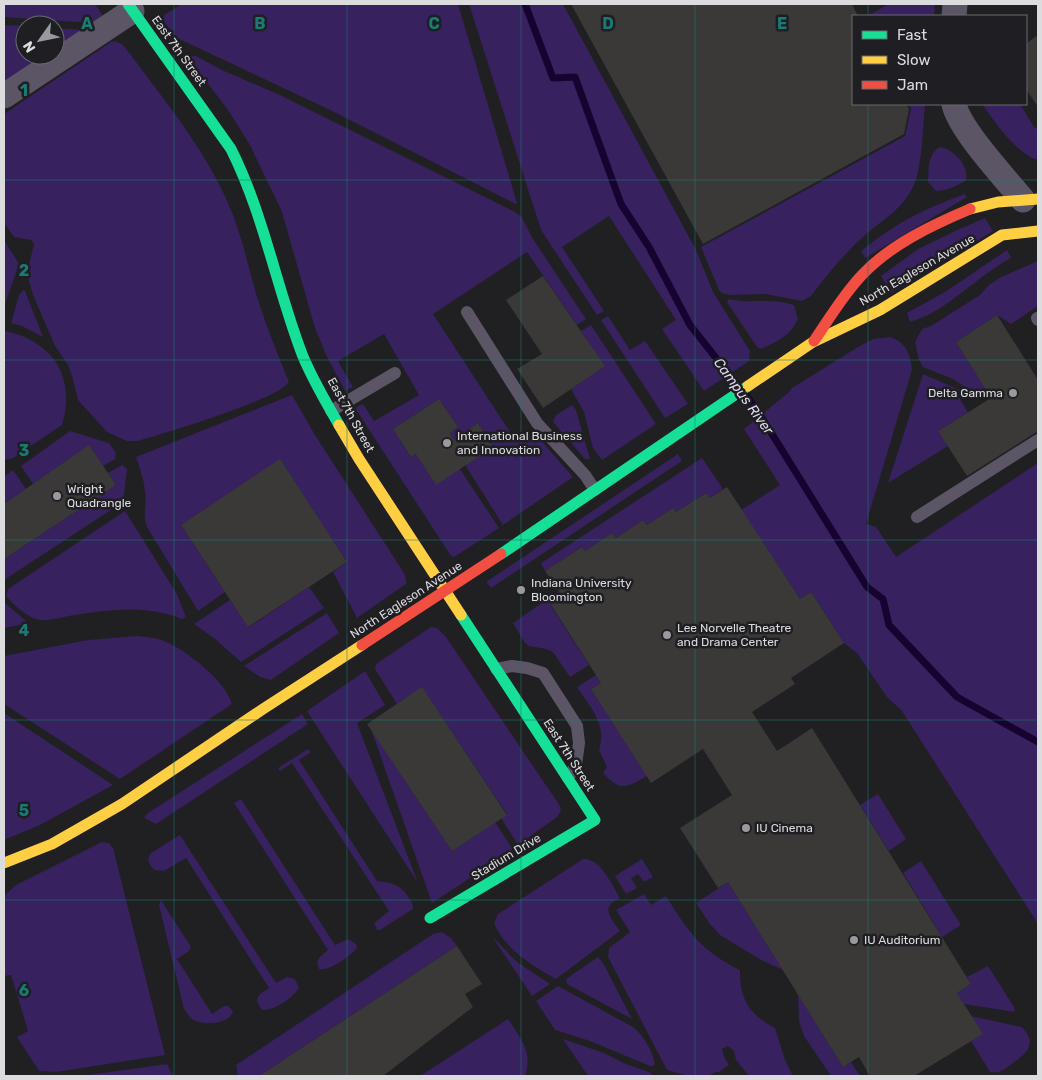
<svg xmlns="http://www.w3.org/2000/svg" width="1042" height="1080" viewBox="0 0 1042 1080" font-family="Rubik,sans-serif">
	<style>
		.green { fill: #37215e }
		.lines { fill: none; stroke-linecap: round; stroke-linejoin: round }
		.stream { stroke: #160330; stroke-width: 7 }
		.building { fill: #3a3938 }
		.lane { stroke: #5b5565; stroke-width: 12 }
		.street { stroke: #5b5565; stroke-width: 25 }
		.fast { stroke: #16e098; stroke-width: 11 }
		.slow { stroke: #ffcf43; stroke-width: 11 }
		.jam { stroke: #f24e42; stroke-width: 11 }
		.grid { fill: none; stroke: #197b74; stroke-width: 1; stroke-opacity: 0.55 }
		.poi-dot { fill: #9a9a9c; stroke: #1f1e22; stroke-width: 2 }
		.labels { text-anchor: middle; stroke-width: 5; stroke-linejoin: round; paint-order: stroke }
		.street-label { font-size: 12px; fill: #dcdcdf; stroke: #1f1e22 }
		.poi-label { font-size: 12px; fill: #dcdcdf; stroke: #1f1e22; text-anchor: start }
		.water-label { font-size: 14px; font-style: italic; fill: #ded9ee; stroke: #1f1e22 }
		.grid-label { font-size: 16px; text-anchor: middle; font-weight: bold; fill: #197b74; stroke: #1f1e22; stroke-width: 5; stroke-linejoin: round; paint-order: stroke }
	</style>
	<rect width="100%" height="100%" fill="#201f21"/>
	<g class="green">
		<path d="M4,4H95L103,16L93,23L4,17Z"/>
		<path d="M182,4H458L517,203L516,204L328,109L175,37L163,20L164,15Z"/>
		<path d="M469,4H563L696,250L713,292L750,351L749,361L704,391L662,329L676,320L609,216L562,247L604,311L597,315L541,230Z"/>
		<path d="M889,4H935L934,16H867Z"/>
		<path d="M4,25L25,26V55H45L4,83Z"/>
		<path d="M55,28L84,30L55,49Z"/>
		<path d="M115,41L122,44L128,51C163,99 204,147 228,203C242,234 248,267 258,300C267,328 278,355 289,382C277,400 165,433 138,441H127L107,432L78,400L72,376L68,365L55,346L33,295L28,278V269L34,244L31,240L14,237L4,223V114L111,42Z"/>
		<path d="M187,56H196L222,70L280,95L515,212L521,216L533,239L586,319L577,325L527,252L433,314L514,438L532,434L538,437L573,477L503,525L465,465L493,446L478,423L454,440L450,433L458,427L439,399L393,429L411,457L416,454L460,469L499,528L454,557L451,556L355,408L363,404L374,421L419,395L384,334L338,361L353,387L345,391L327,357L315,328L282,212L250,145L228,110Z"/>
		<path d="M908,104H925C923,125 922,170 913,187C901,211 883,219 864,236C845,253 826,276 811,296L802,301L765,294L729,295L722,293L719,290L701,247L905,136L911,109Z"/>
		<path d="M982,104H1020L1034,127L1038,129V160C1017,155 994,121 982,104Z"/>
		<path d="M940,147C954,149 969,166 966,180C958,186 946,191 936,191L928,182C929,169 927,154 940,147Z"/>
		<path d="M965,194L967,197L865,258L861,251C895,223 924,209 965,194Z"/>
		<path d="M985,218L993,231L891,293L881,276L918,249L955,231Z"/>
		<path d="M4,240L19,264L4,307Z"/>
		<path d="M1007,250L1011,258C983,273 960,297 932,313C925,317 917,319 910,322L907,313L945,292Z"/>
		<path d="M1038,261V306L1011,324L997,315L956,342L985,388L974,393L953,379L923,367L919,360L915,342L922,329L931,326L980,295L990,284L1001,277Z"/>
		<path d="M23,290L25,291L43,337L22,326L11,323L19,295Z"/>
		<path d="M728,299C736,300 744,302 753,301C768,301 779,300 794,305L798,319C791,335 776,343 760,349L757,347L727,302Z"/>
		<path d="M608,316L630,350L645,341L688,404L665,418L601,320Z"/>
		<path d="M591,325L656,424L602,460L593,448L584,412L571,389L604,366L581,331Z"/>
		<path d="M6,331C54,342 76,378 62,425L13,458L4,460V333Z"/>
		<path d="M891,337C906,343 911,355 912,370L866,524L876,527L896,557L1038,463V924L902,711L887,697L857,653L844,643L811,592L800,599L741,510L780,485L744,429L789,392L792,388L858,347L873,339Z"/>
		<path d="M923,374L960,390L958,396L968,412L938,431L948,446L888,483Z"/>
		<path d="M292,395L315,435L404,573L406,579V584L357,618L333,572L347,562L280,460L181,525L225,592L198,611L147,527C142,513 147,505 145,492C144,480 140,468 136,457Z"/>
		<path d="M572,405L576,410L590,459H585L553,422L556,415Z"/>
		<path d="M70,431L109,443L116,453L115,459L103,466L89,446L33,484L21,466Z"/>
		<path d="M678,454L682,461L491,588L486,582Z"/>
		<path d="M702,458L723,489L710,498L706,493L676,512L673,508L647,525L643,520L616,538L612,533L585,551L582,547L545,571L541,563Z"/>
		<path d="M122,465L127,469L123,502L4,580V559L116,485L108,473Z"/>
		<path d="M13,470L26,489L4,504V476Z"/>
		<path d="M125,511L177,594L186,617L182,619C148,605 111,609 75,615C65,616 51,621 41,620C28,619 14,605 6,596L8,589Z"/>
		<path d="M309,587L324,608L241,662L215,639L194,624L230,600L249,627Z"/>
		<path d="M559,591L563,597L551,606L589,665L570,677L553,652L546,649L529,646L525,643L513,623Z"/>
		<path d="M4,602L25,620V624L4,628Z"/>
		<path d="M327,613L339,633L271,680L260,677L244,666Z"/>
		<path d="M431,627L437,628L446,637L560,806L561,811L557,817L518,845L501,818L507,814L422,688L397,704L375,669L376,664Z"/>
		<path d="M137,636C146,637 155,637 164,641C185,649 226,681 232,704L120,779L4,704V656L88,640Z"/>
		<path d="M365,671L385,705L357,723L418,883L307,711Z"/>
		<path d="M596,675L601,683L591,689L647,776C626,788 621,792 603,773L607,767L599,750C607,723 591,709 577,687Z"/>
		<path d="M4,713L113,785L40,825L4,840Z"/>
		<path d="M302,714L308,724L156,824L144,818L148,813Z"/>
		<path d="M371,729L452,851L495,822L513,850L432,903Z"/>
		<path d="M308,749L311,752L299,760L377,881C391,883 401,884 409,898C412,902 413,904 413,909L380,930H377L374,923L389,911L292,763L280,771L278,768Z"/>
		<path d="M878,794L906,839L889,851L860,805Z"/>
		<path d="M241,799L335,945L348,939L356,944L357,948C351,956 328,972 319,969C314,959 321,956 328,950L234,803Z"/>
		<path d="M180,835L276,983L287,977L295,979L299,988C293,998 274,1011 262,1010C252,997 259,995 269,988L186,858L164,871L154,870C149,864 146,859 151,853Z"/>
		<path d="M102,842L109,843L113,848L165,1055L56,1072L39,1071L17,1037L28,1031L11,975L4,976V903L5,895L16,885Z"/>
		<path d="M583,859C601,858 612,885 620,898C617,900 612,902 610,905C604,912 616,925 620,931L556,979C533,966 504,949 494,923L498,914Z"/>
		<path d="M642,859L653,877L644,882L638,874L631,878L637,888L626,894L615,876Z"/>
		<path d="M921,861L961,925L942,937L903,873Z"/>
		<path d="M728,882L783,970L761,960L720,935L710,924L696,903Z"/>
		<path d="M644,894L651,905L666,896C688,931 701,951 740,970C740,1000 749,1014 775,1028L785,1060L793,1076H749L736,1060L734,1051L728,1046L722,1049L725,1059L729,1065L719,1072C713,1072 713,1074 708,1076C696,1080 678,1073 667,1070L608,957L609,948L630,932L616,910Z"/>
		<path d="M161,900L191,947L189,951L177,959L212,1014L224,1006H228L233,1011C230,1024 206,1025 196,1021C190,1019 187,1013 184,1009L159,905Z"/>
		<path d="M442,932L451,938L457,946L259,1076H238L236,1065L433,934Z"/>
		<path d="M491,935L517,962L550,984L532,996Z"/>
		<path d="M598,957L603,963L632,1019L567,984L566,979Z"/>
		<path d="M988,966L1014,1007L1015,1012L964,1004L957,993L971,984L967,977Z"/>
		<path d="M558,986L633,1027C644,1036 652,1050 655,1064L653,1066H650L590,1041L555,1030L536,1001Z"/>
		<path d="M798,994L843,1067L851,1062L860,1076H831L804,1036L799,1021Z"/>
		<path d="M971,1016L1022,1027C1038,1044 1027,1053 1013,1063C1005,1069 1000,1074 990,1072L971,1041Z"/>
		<path d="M508,1019C521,1039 533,1051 525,1076H420Z"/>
		<path d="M563,1039L604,1053L626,1064L649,1072L654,1076H588Z"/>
		<path d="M167,1064L173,1076H81Z"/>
	</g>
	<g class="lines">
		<g class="stream">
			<path d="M525,4L553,78L575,77L621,204L649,247L690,325L739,387"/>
			<path d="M746,395L759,413L867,587L883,599L889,625L957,697L1038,742"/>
		</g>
	</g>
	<g class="building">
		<path d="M571,4H852L858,16H853V104H906L909,109L904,134L703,244Z"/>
		<path d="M1036,36L1038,40V107L1026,89V44Z"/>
		<path d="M543,276L605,366L543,408L517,369L542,354L506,300Z"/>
		<path d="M997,315L1038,380V431L967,476L938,431L991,398L956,342Z"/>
		<path d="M439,399L458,427L450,433L454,440L478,423L493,447L436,485L416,454L411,457L393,429Z"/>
		<path d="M89,445L116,485L4,559V504Z"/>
		<path d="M280,459L347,562L248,627L181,525Z"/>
		<path d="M727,487L800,599L811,592L844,643L791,678L795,684L752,712L777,751L812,728L971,984L957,993L983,1034L914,1076H870L859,1057L843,1067L728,882L718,888L680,828L732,795L703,749L651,783L591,689L601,683L551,605L563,597L545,571L582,547L585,551L612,533L616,538L643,520L647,525L673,508L676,512L706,493L710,498Z"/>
		<path d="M422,687L507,815L452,851L367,724Z"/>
		<path d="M457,946L482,984L465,994L473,1007L383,1076H259Z"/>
	</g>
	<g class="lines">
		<g class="lane">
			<path d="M467,312L537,423L585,475L595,490"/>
			<path d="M1037,318L1038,320"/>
			<path d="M331,411L395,373"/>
			<path d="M917,517L1038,440"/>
			<path d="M496,669L512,666L527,668L543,673L577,726L579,743L576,765L568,778"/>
		</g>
		<g class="street">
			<path d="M954,16L955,4"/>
			<path d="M4,96L132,11"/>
			<path d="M954,104C959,129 1005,178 1023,200"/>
		</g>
		<g class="fast">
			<path d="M128,4L231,149C264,215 276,286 302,354C312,379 326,402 339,425"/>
			<path d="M501,554L748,386"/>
			<path d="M430,918L595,820L461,615"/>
		</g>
		<g class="slow">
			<path d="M970,209L998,202L1038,199"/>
			<path d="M748,386L813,342L880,310L1002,235L1038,231"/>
			<path d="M339,425L359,459L461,615"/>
			<path d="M4,863L52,844L122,804L263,709L362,645"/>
		</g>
		<g class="jam">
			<path d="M814,341C829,319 843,295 862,275C890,245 932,225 970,209"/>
			<path d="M362,645L501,554"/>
		</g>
	</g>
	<path class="grid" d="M174,4V1076M347,4V1076M521,4V1076M695,4V1076M868,4V16M868,104V1076M4,180H1038M4,360H1038M4,540H1038M4,720H1038M4,900H1038"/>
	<g class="poi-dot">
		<circle cx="1013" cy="393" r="5"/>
		<circle cx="447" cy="443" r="5"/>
		<circle cx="57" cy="496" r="5"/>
		<circle cx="521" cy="590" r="5"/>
		<circle cx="667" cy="635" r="5"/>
		<circle cx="746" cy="828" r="5"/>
		<circle cx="854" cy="940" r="5"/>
	</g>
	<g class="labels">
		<g class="street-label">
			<text transform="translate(179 51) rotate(54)" y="4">East 7th Street</text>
			<text transform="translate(917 270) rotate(-30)" y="4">North Eagleson Avenue</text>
			<text transform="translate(351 415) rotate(61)" y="4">East 7th Street</text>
			<text transform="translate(406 600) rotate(-33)" y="4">North Eagleson Avenue</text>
			<text transform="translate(569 755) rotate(57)" y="4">East 7th Street</text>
			<text transform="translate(506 857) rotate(-31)" y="4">Stadium Drive</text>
		</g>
		<g class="poi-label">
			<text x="1003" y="397" text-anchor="end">Delta Gamma</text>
			<text x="457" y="440">International Business<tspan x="457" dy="14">and Innovation</tspan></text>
			<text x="67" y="493">Wright<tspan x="67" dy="14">Quadrangle</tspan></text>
			<text x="531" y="587">Indiana University<tspan x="531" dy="14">Bloomington</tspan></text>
			<text x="677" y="632">Lee Norvelle Theatre<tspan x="677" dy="14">and Drama Center</tspan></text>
			<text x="756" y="832">IU Cinema</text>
			<text x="864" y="944">IU Auditorium</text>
		</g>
		<g class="water-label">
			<text transform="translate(744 396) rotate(54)" y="5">Campus River</text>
		</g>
	</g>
	<g class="grid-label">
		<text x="87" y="29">A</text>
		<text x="260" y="29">B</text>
		<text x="434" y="29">C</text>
		<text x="608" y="29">D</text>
		<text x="782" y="29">E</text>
		<text x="24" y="96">1</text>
		<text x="24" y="276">2</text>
		<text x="24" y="456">3</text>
		<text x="24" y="636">4</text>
		<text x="24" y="816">5</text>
		<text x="24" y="996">6</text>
	</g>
	<rect width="1042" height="1080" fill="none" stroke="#dcdcdf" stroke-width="10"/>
	<rect x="852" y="15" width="175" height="90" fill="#1f1e22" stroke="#6b6a6e"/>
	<rect x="862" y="31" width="25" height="8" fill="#16e098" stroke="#6b6a6e"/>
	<text x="897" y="40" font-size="15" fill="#dcdcdf">Fast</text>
	<rect x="862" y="56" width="25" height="8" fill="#ffcf43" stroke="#6b6a6e"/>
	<text x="897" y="65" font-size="15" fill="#dcdcdf">Slow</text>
	<rect x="862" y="81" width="25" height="8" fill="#f24e42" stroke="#6b6a6e"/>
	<text x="897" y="90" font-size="15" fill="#dcdcdf">Jam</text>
	<g transform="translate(40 40) rotate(237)"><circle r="24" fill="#1f1e22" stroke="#6b6a6e"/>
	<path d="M0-4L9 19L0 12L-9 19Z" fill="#9a9a9c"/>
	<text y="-8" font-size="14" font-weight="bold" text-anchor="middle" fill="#dcdcdf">N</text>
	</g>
</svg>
